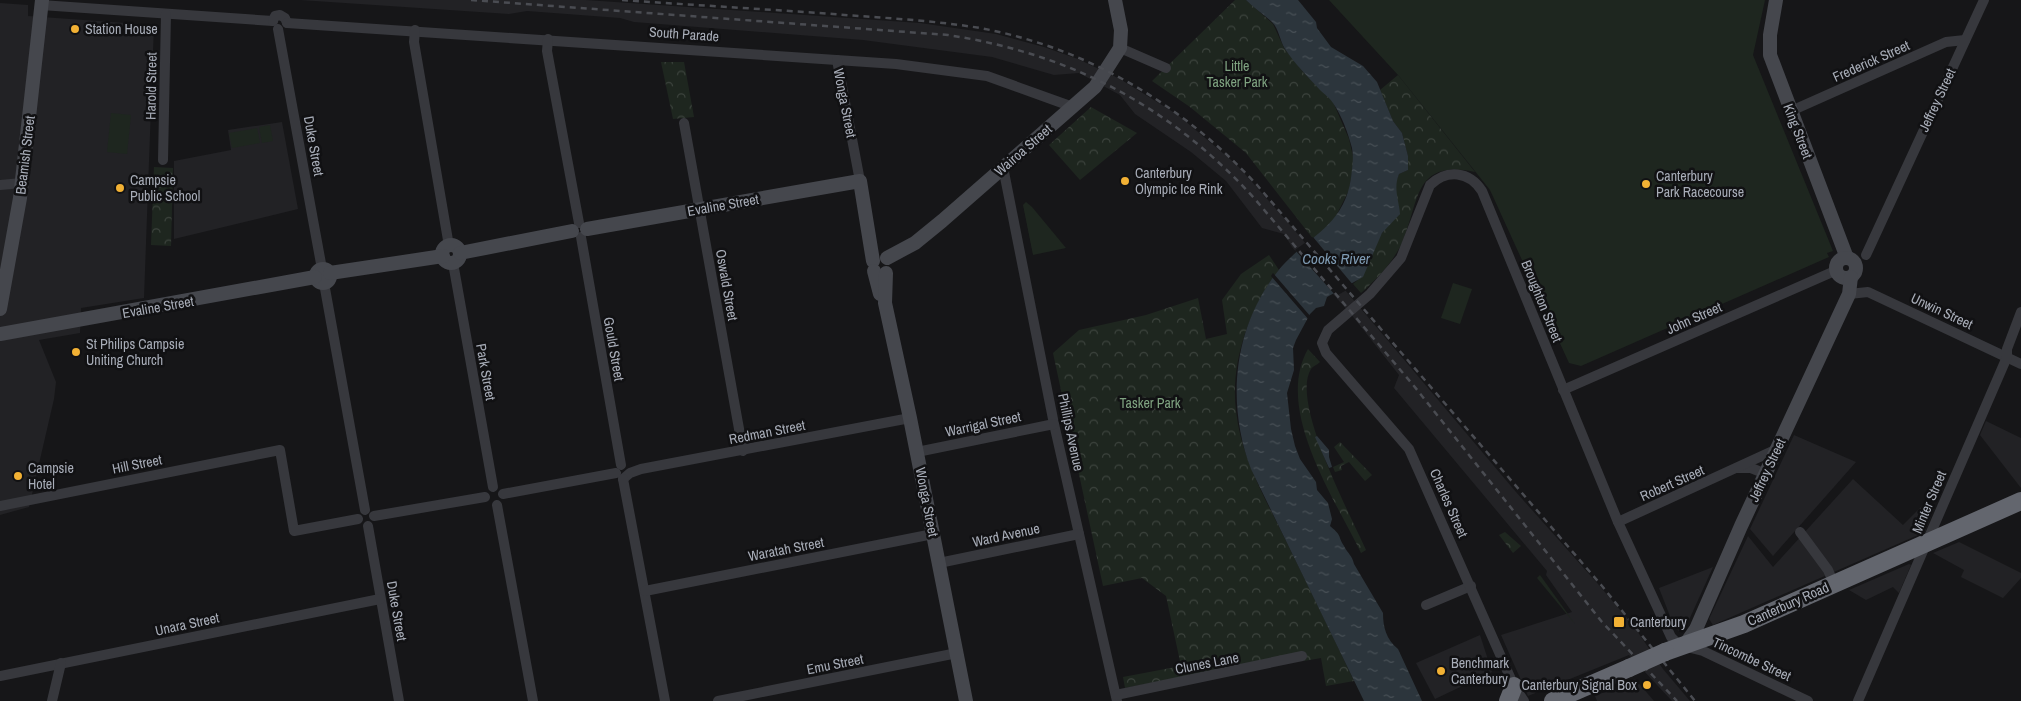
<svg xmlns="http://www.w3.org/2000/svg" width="2021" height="701" viewBox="0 0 2021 701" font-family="'Archivo Narrow',sans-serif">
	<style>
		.built { fill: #222225 }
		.grass { fill: #1e261f }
		.forest { fill: url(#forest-crowns) }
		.water { fill: url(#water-ripples) }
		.pier { fill: #161618 }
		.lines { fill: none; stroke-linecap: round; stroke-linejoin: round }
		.street { stroke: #37383d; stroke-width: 10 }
		.secondary { stroke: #45474d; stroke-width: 14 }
		.highway { stroke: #63666e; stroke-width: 18 }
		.rail { stroke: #4a4c52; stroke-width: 2.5; stroke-dasharray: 6 5; stroke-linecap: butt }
		.highway-bridge { stroke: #63666e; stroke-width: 18 }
		.poi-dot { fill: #f2b134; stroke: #111113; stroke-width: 2 }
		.labels { text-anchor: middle; stroke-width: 5; stroke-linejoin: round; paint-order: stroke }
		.poi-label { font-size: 14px; fill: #a8adb8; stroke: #111113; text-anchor: start }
		.street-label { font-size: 14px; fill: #a8adb8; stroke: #111113 }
		.park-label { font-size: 14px; fill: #7fa381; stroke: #111113 }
		.water-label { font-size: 15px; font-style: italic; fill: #7f9bb3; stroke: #111113 }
	</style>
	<defs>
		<pattern id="forest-crowns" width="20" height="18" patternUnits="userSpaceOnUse" patternTransform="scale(1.25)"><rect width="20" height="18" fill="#1e261f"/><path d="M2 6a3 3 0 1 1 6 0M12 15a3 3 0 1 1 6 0" fill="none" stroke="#3c433d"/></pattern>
		<pattern id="water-ripples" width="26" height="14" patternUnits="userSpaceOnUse" patternTransform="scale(1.25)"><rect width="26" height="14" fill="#2c353c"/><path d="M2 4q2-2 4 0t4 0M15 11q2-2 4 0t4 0" fill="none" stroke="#485056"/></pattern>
	</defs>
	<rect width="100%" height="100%" fill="#161618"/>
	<g class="built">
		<path d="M300,0H586L920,23L996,34L1044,47L1078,59L1120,79L1178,115L1237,165L1285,219L1516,492L1598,584L1633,625L1663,669L1690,701H1672L1629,655L1528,696L1501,635L1572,612L1546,575L1547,571L1394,388L1399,375L1354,318L1292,247L1284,234L1262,228L1226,181L1191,152L1135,114L1120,95L1079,73L1054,75L992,57L863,40L634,22L620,18L527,11L509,14Z"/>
		<path d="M0,3L28,5V16L154,25L144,298L81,308L80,333L39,340L56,382L54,399L29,507L0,515Z"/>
		<path d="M282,122L298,209L174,239V161L231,150L228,130Z"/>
		<path d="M1986,421L2021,438V488L1980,435Z"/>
		<path d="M1794,435L1856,462L1773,556L1750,529Z"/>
		<path d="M1853,479L1903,525L1924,504L1934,509L1925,532L1713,625L1709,619L1748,536L1773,567Z"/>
		<path d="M1959,542L2021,573V578L2003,598L1961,577L1964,570L1933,553Z"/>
		<path d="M1909,564L1911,565L1899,593L1893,587L1866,600L1849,590Z"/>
		<path d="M1713,567L1684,631L1682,632L1675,629L1659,588Z"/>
		<path d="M1480,635L1492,672L1435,699L1416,663Z"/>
		<path d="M1635,679L1654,701H1597L1595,696Z"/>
	</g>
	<g class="grass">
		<path d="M1329,0H1765L1753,55L1833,251L1827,253L1829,257L1581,366L1569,363L1490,190L1398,75Z"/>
		<path d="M111,113L131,115L127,154L107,152Z"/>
		<path d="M270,125L273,141L262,143L259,127Z"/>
		<path d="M257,128L260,143L232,148L229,133Z"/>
		<path d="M1026,202L1032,207L1066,248L1033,255L1023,205Z"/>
		<path d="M1453,283L1472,289L1460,324L1441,318Z"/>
		<path d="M1540,575L1575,624L1537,578Z"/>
	</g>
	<g class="forest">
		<path d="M1235,0H1246L1273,24L1284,48L1303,72L1333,102L1349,139L1354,161L1349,190L1335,218L1314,240L1246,153L1190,107L1152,81Z"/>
		<path d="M661,62H684L694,117L673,119Z"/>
		<path d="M1398,75L1475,172C1413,159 1420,201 1402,243C1392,263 1378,278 1361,293L1353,284C1370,272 1371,252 1381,235C1390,221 1394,225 1399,206C1393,198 1395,183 1399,174L1408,170V156L1402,133L1393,121L1380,90Z"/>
		<path d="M1091,107L1137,133L1080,180L1049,145Z"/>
		<path d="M154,167L173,168L171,246L151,245Z"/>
		<path d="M1269,255L1279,270C1249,308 1230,363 1236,411C1241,458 1266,500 1286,541C1309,588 1332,634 1354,681L1326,686L1321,658L1304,661L1302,654L1125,688L1123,677L1181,666L1166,596L1142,578L1103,586L1053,353L1079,330L1146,315L1198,298L1206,339L1227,334L1222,300L1241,274Z"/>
		<path d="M1308,349L1320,362C1317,365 1313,366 1311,369C1290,402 1351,516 1366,550L1361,553C1334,497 1274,409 1308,349Z"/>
		<path d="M1340,442L1372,475L1365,481L1349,462L1341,466L1342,470L1335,472L1333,467L1344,462L1334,447Z"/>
		<path d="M1505,532L1521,546L1513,553L1499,535Z"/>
	</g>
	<g class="water">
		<path d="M1246,0H1298L1316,22L1317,28L1331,47L1363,66L1377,82L1393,121L1402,133L1408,156V170L1399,174C1393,189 1399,200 1400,214L1382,233L1363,277L1327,297L1324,306L1316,308L1310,314L1296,340L1293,348L1294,370L1287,393L1291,429L1295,446L1300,459L1316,482L1317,490L1328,503L1332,519L1330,526C1343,537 1337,535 1344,546C1348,554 1352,555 1354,564L1383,613C1383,627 1386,639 1398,649L1422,701H1364L1251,469C1226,404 1233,327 1278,271C1305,237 1344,228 1351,178C1352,168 1354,159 1352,148C1348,133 1342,116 1333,103C1330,98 1324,94 1320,90C1308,77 1295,64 1285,49C1280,41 1279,29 1272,22C1263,14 1254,8 1246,0Z"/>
		<path d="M1317,436L1329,450V457L1332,467L1329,468L1315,437Z"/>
	</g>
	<g class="pier">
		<path d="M1313,237L1354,286L1336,296L1295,250Z"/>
		<path d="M1273,273L1311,317L1309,320L1271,276Z"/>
	</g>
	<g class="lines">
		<g class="street">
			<path d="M41,5L273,21"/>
			<path d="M273,21L275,16L280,15L285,18L287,23"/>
			<path d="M287,23L896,64L987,76L1073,107"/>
			<path d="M278,29L322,269"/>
			<path d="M415,30L414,42L449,246"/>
			<path d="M548,39L547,51L579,223"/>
			<path d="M1120,48L1166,68"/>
			<path d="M837,60L860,181"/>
			<path d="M1791,111L1946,42L1965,40"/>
			<path d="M684,123L743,451"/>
			<path d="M163,160L166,14"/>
			<path d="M1003,167L1054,424L1117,701"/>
			<path d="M0,185L22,183"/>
			<path d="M581,237L621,465"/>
			<path d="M1866,255L1984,0"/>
			<path d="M453,263L493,487"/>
			<path d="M324,283L365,510"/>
			<path d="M1849,294L1868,292L2021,364"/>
			<path d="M1563,390L1837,270"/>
			<path d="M917,452L1054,424"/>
			<path d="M1737,468H1751L1766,474"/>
			<path d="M623,479L630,473L641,469L910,418"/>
			<path d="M623,479L665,701"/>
			<path d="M503,494L616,473"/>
			<path d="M497,505L533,701"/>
			<path d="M0,506L280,450L294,531L358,519"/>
			<path d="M374,516L485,497"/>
			<path d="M1618,522L1777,449"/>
			<path d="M368,526L399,701"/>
			<path d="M1800,532L1828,570L1834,584"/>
			<path d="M939,563L1079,534"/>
			<path d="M645,591L933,534"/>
			<path d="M1426,605L1471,586"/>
			<path d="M0,676L380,599"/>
			<path d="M1116,695L1302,656"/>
			<path d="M52,701L61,663"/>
			<path d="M718,701L957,653"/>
			<path d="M1524,701L1514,686L1409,449L1326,353L1322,343L1328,330L1370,294L1401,258L1430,185C1447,169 1469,171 1482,191L1618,522L1671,637L1679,645L1703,651L1808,701"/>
			<path d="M1858,701L2007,357V349L2021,312"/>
		</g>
		<g class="secondary">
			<path d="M1776,0L1770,35V55L1847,258"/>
			<path d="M587,229L860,181L873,261"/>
			<circle cx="451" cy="254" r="9"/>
			<path d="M460,253L572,231"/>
			<path d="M887,258L915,243L942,221L1095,87L1120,48L1121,30L1115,0"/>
			<circle cx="1846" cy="268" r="10"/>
			<circle cx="323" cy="276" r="7"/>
			<path d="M874,271L880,294"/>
			<path d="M330,273L443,256"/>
			<path d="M886,273L885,303L910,418L966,701"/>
			<path d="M0,309L20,198L42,0"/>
			<path d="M0,334L315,277"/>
			<path d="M1684,646L1696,629L1741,526L1849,294L1851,277"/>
		</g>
		<g class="highway">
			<path d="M1665,652L1744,624L2021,501"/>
			<path d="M1508,701L1514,686"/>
			<path d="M1553,701L1629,668"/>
		</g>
		<g class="rail">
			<path d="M471,0L948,35C1071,54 1170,106 1254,198L1414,386L1602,622L1677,701"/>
			<path d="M622,0C692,5 763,9 833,14C882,18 931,20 980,28C1088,48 1183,105 1257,185L1602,586L1695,701"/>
		</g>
		<path class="highway-bridge" d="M1629,668L1665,652"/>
	</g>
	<g class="poi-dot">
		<circle cx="75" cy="29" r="5"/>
		<circle cx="1125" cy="181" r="5"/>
		<circle cx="1646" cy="184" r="5"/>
		<circle cx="120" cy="188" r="5"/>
		<circle cx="76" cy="352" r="5"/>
		<circle cx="18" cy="476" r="5"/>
		<rect x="1613" y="616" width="12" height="12" rx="2.5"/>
		<circle cx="1441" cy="671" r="5"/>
		<circle cx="1647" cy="685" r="5"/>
	</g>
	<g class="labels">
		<g class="poi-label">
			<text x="85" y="34">Station House</text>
			<text x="1135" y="178">Canterbury<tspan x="1135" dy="16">Olympic Ice Rink</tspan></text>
			<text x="1656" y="181">Canterbury<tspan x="1656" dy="16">Park Racecourse</tspan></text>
			<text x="130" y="185">Campsie<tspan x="130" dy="16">Public School</tspan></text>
			<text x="86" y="349">St Philips Campsie<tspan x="86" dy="16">Uniting Church</tspan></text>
			<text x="28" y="473">Campsie<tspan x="28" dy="16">Hotel</tspan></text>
			<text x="1630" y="627">Canterbury</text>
			<text x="1451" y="668">Benchmark<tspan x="1451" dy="16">Canterbury</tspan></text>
			<text x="1637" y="690" text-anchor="end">Canterbury Signal Box</text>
		</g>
		<g class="street-label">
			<text transform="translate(684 34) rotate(4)" y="5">South Parade</text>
			<text transform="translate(1871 61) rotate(-24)" y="5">Frederick Street</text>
			<text transform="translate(151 86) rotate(-89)" y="5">Harold Street</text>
			<text transform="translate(1937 100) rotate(-65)" y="5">Jeffrey Street</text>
			<text transform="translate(845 103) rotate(79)" y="5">Wonga Street</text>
			<text transform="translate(1798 131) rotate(69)" y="5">King Street</text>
			<text transform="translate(314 146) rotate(80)" y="5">Duke Street</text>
			<text transform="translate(1023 150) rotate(-41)" y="5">Wairoa Street</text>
			<text transform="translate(25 155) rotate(-83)" y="5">Beamish Street</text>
			<text transform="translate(723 205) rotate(-10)" y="5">Evaline Street</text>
			<text transform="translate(727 285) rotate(80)" y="5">Oswald Street</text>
			<text transform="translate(1542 301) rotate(68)" y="5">Broughton Street</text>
			<text transform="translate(158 307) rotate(-10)" y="5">Evaline Street</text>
			<text transform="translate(1942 311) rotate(25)" y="5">Unwin Street</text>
			<text transform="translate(1694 318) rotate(-24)" y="5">John Street</text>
			<text transform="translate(614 349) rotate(80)" y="5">Gould Street</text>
			<text transform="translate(486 372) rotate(80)" y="5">Park Street</text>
			<text transform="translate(983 424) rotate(-12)" y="5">Warrigal Street</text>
			<text transform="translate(767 432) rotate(-11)" y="5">Redman Street</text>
			<text transform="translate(1071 432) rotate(78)" y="5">Phillips Avenue</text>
			<text transform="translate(137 464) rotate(-11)" y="5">Hill Street</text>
			<text transform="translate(1767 470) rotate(-65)" y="5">Jeffrey Street</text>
			<text transform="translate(1672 483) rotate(-24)" y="5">Robert Street</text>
			<text transform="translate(927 502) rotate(79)" y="5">Wonga Street</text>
			<text transform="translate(1929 502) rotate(-67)" y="5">Minter Street</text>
			<text transform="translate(1449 503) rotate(66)" y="5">Charles Street</text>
			<text transform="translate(1006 535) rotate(-12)" y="5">Ward Avenue</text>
			<text transform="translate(786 549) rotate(-11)" y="5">Waratah Street</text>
			<text transform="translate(1788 604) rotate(-24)" y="5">Canterbury Road</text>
			<text transform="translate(397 611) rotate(80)" y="5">Duke Street</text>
			<text transform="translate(187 624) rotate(-12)" y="5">Unara Street</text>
			<text transform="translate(1752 659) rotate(25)" y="5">Tincombe Street</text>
			<text transform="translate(1207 663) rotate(-11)" y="5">Clunes Lane</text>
			<text transform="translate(835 664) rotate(-11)" y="5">Emu Street</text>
		</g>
		<g class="park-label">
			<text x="1237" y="71">Little<tspan x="1237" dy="16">Tasker Park</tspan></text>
			<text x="1150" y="408">Tasker Park</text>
		</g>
		<g class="water-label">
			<text x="1336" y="264">Cooks River</text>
		</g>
	</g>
</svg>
